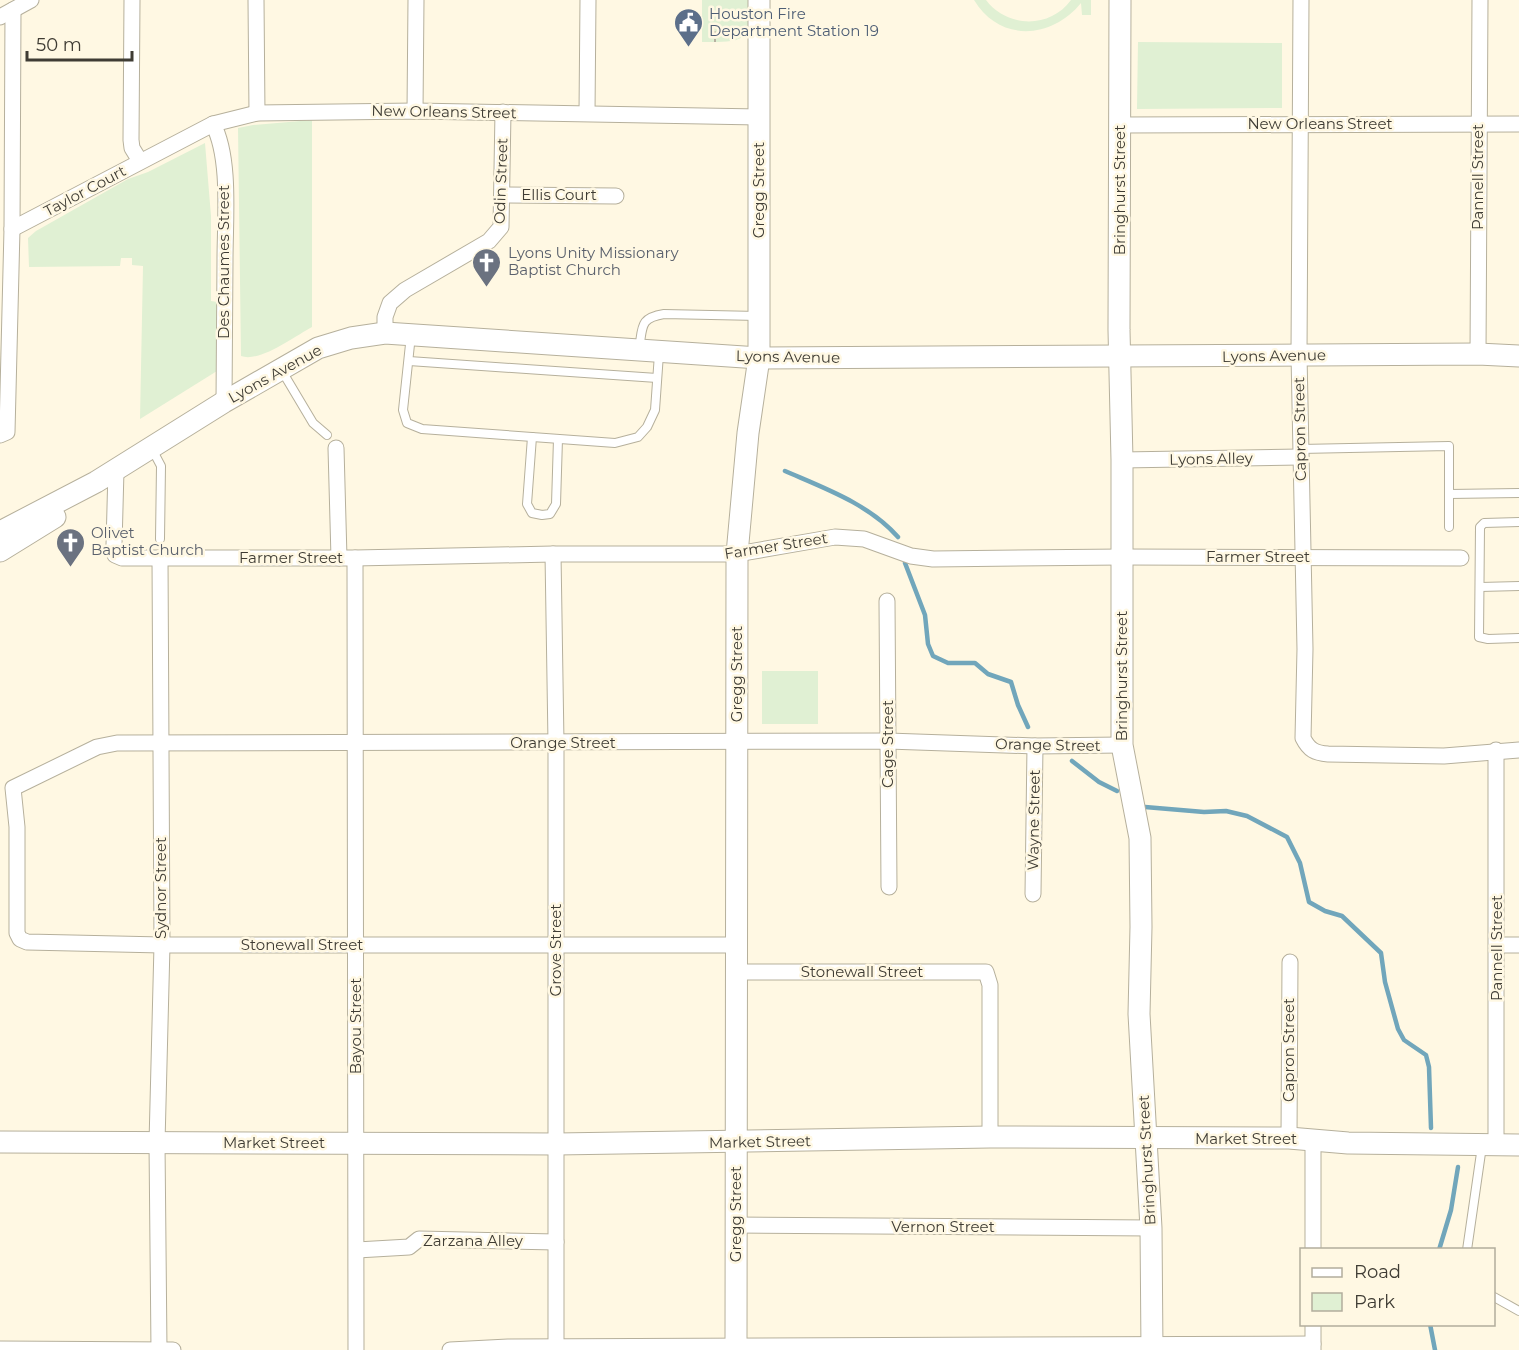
<svg xmlns="http://www.w3.org/2000/svg" width="1519" height="1350" viewBox="0 0 1519 1350" font-family="Montserrat,sans-serif">
	<style>
		.green { fill: #e0f0d3 }
		.lines { fill: none; stroke-linecap: round; stroke-linejoin: round }
		.stream { stroke: #71a6bb; stroke-width: 4.5 }
		.lane-casing { stroke: #b6b09c; stroke-width: 10 }
		.street-casing { stroke: #b6b09c; stroke-width: 17 }
		.secondary-casing { stroke: #b6b09c; stroke-width: 23 }
		.path { stroke: #b7b1a1; stroke-width: 2; stroke-dasharray: 3 4.5; stroke-linecap: butt }
		.lane { stroke: #fff; stroke-width: 8 }
		.street { stroke: #fff; stroke-width: 15 }
		.secondary { stroke: #fff; stroke-width: 21 }
		.labels { text-anchor: middle; stroke-width: 5; stroke-linejoin: round; paint-order: stroke }
		.service-label { font-size: 15px; fill: #4e5e75; stroke: #fff8e3; text-anchor: start }
		.street-label { font-size: 15px; fill: #3f3c34; stroke: #fff8e3 }
		.worship-label { font-size: 15px; fill: #5b616d; stroke: #fff8e3; text-anchor: start }
	</style>
	<rect width="100%" height="100%" fill="#fff8e3"/>
	<g class="green">
		<path d="M702,0H751C751,44 742,42 702,42Z"/>
		<path d="M974,0H986C1007,28 1050,29 1071,0H1091V15H1082L1081,3C1052,39 1000,43 974,0Z"/>
		<path d="M1138,42L1282,43V108L1137,109Z"/>
		<path d="M312,120V327C295,336 260,363 241,356L238,128L253,125Z"/>
		<path d="M205,143L211,216V301L217,302V371L140,419L143,266L132,265V258H121L120,266L29,267L28,238L36,231L128,179L148,172Z"/>
		<rect x="762" y="671" width="56" height="53"/>
	</g>
	<g class="lines">
		<g class="stream">
			<path d="M785,471C824,488 869,504 898,537"/>
			<path d="M905,563L925,615L928,644L933,656L948,663H975L988,674L1011,682L1018,705L1028,727"/>
			<path d="M1072,761L1099,782L1117,791"/>
			<path d="M1145,807L1204,812L1226,811L1247,816L1287,837L1300,863L1309,902L1325,911L1342,916L1381,953L1385,982L1398,1029L1404,1040L1426,1055L1429,1067L1431,1128"/>
			<path d="M1439,1250L1451,1210L1458,1167"/>
			<path d="M1430,1324L1435,1350"/>
		</g>
		<defs>
			<g id="lane">
				<path d="M411,335L403,410L407,423L422,429L615,443L638,437L647,427L655,410L659,354"/>
				<path d="M639,349C643,327 639,318 664,314L758,316"/>
				<path d="M409,361L657,378"/>
				<path d="M282,371L313,423L327,435"/>
				<path d="M532,437L527,504L532,513L542,515L550,514L556,504L558,439"/>
				<path d="M152,449L161,466L160,539"/>
				<path d="M1300,449L1449,446V527"/>
				<path d="M1449,494L1519,493"/>
				<path d="M1519,522L1484,523L1480,527L1479,637L1488,639L1519,638"/>
				<path d="M1480,587L1519,586"/>
				<path d="M1467,1250L1482,1146"/>
				<path d="M1494,1297L1519,1311"/>
			</g>
			<g id="street">
				<path d="M132,0L131,140L132,148L140,161"/>
				<path d="M256,0L257,113"/>
				<path d="M1301,0L1299,355L1305,649L1303,738C1309,750 1315,753 1328,754L1444,756L1519,750"/>
				<path d="M0,17L31,0"/>
				<path d="M415,111L416,0"/>
				<path d="M587,113L588,0"/>
				<path d="M213,124C231,158 225,220 225,260C225,307 224,355 224,402"/>
				<path d="M1121,125L1519,124"/>
				<path d="M503,195L616,196"/>
				<path d="M12,229L213,124L257,113L415,111L759,117"/>
				<path d="M385,333V317L390,303L405,290L489,241L501,227L503,112"/>
				<path d="M1478,354L1480,0"/>
				<path d="M0,435L7,432L12,229L13,10"/>
				<path d="M336,448L339,558"/>
				<path d="M1122,460L1300,457"/>
				<path d="M116,470L114,545L115,555L122,558H355L553,554H737L835,537L864,539L911,556L933,559L1122,557L1461,558"/>
				<path d="M553,554L556,743V1347"/>
				<path d="M355,558L356,1350"/>
				<path d="M887,601L889,887"/>
				<path d="M1496,750V1145"/>
				<path d="M1033,894L1035,746"/>
				<path d="M737,945H162L27,942L20,939L17,933V827L13,788L97,747L117,743L888,741L1035,746L1122,745"/>
				<path d="M1497,945H1519"/>
				<path d="M737,972H986L990,985V1137"/>
				<path d="M1289,1138L1290,962"/>
				<path d="M1313,1139V1250"/>
				<path d="M736,1225L1151,1228"/>
				<path d="M357,1250L409,1247L419,1239L556,1242"/>
				<path d="M1313,1324V1350"/>
				<path d="M0,1349L173,1350"/>
				<path d="M159,1350L157,1143L162,945L160,558"/>
				<path d="M450,1350L508,1347L1313,1344"/>
			</g>
			<g id="secondary">
				<path d="M1120,0L1119,330L1122,460V745L1140,838L1141,927L1139,1014L1151,1228L1152,1350"/>
				<path d="M0,532L96,482L224,402L318,348L351,338L385,333L759,358L1478,354L1519,356"/>
				<path d="M0,551L55,517"/>
				<path d="M0,1142L557,1144L990,1137L1289,1138L1348,1143L1519,1145"/>
				<path d="M736,1350L737,554L748,433L759,358V0"/>
			</g>
		</defs>
		<use href="#lane" class="lane-casing"/>
		<use href="#street" class="street-casing"/>
		<use href="#secondary" class="secondary-casing"/>
		<path class="path" d="M715,42V30"/>
		<use href="#lane" class="lane"/>
		<use href="#street" class="street"/>
		<use href="#secondary" class="secondary"/>
	</g>
	<defs>
		<symbol id="civic-pin" viewBox="-11 -11 22 30"><path d="M0 17L-7.5 6A9.5 9.5 0 1 1 7.5 6Z" fill="#5c6f8a" stroke="#fff8e3"/><path d="M-.6-6.5H3V-4.5H.6V-3L4-1V1h2V6H-6V1h2V-1L-.6-3ZM-1.2 2.5V6h2.4V2.5Z" fill="#fff"/></symbol>
		<symbol id="church-pin" viewBox="-11 -11 22 30"><path d="M0 17L-7.5 6A9.5 9.5 0 1 1 7.5 6Z" fill="#6b7280" stroke="#fff8e3"/><path d="M-1.2-6h2.4v3.5h3.3v2.4h-3.3V6h-2.4V-.1h-3.3v-2.4h3.3Z" fill="#fff"/></symbol>
	</defs>
	<g fill-rule="evenodd">
		<use href="#civic-pin" x="672" y="6" width="33" height="45"/>
		<use href="#church-pin" x="470" y="246" width="33" height="45"/>
		<use href="#church-pin" x="54" y="526" width="33" height="45"/>
	</g>
	<g class="labels">
		<g class="service-label">
			<text x="709" y="19">Houston Fire<tspan x="709" dy="17">Department Station 19</tspan></text>
		</g>
		<g class="street-label">
			<text transform="translate(444 112) rotate(1)" y="5">New Orleans Street</text>
			<text x="1320" y="129">New Orleans Street</text>
			<text transform="translate(1478 177) rotate(-90)" y="5">Pannell Street</text>
			<text transform="translate(501 181) rotate(-88)" y="5">Odin Street</text>
			<text transform="translate(759 190) rotate(-90)" y="5">Gregg Street</text>
			<text transform="translate(1120 190) rotate(-90)" y="5">Bringhurst Street</text>
			<text transform="translate(85 191) rotate(-28)" y="5">Taylor Court</text>
			<text x="559" y="200">Ellis Court</text>
			<text transform="translate(224 262) rotate(-90)" y="5">Des Chaumes Street</text>
			<text transform="translate(1274 356) rotate(-1)" y="5">Lyons Avenue</text>
			<text transform="translate(788 357) rotate(1)" y="5">Lyons Avenue</text>
			<text transform="translate(275 374) rotate(-29)" y="5">Lyons Avenue</text>
			<text transform="translate(1300 429) rotate(-91)" y="5">Capron Street</text>
			<text transform="translate(1211 459) rotate(-1)" y="5">Lyons Alley</text>
			<text transform="translate(776 546) rotate(-9)" y="5">Farmer Street</text>
			<text x="1258" y="562">Farmer Street</text>
			<text x="291" y="563">Farmer Street</text>
			<text transform="translate(737 674) rotate(-90)" y="5">Gregg Street</text>
			<text transform="translate(1122 676) rotate(-90)" y="5">Bringhurst Street</text>
			<text x="563" y="748">Orange Street</text>
			<text transform="translate(888 744) rotate(-90)" y="5">Cage Street</text>
			<text transform="translate(1048 745) rotate(1)" y="5">Orange Street</text>
			<text transform="translate(1034 820) rotate(-89)" y="5">Wayne Street</text>
			<text transform="translate(161 888) rotate(-90)" y="5">Sydnor Street</text>
			<text x="302" y="950">Stonewall Street</text>
			<text transform="translate(1497 948) rotate(-90)" y="5">Pannell Street</text>
			<text transform="translate(556 950) rotate(-90)" y="5">Grove Street</text>
			<text x="862" y="977">Stonewall Street</text>
			<text transform="translate(356 1026) rotate(-90)" y="5">Bayou Street</text>
			<text transform="translate(1289 1050) rotate(-90)" y="5">Capron Street</text>
			<text x="1246" y="1144">Market Street</text>
			<text transform="translate(760 1142) rotate(-1)" y="5">Market Street</text>
			<text x="274" y="1148">Market Street</text>
			<text transform="translate(1147 1160) rotate(-93)" y="5">Bringhurst Street</text>
			<text transform="translate(736 1214) rotate(-90)" y="5">Gregg Street</text>
			<text x="943" y="1232">Vernon Street</text>
			<text x="473" y="1246">Zarzana Alley</text>
		</g>
		<g class="worship-label">
			<text x="508" y="258">Lyons Unity Missionary<tspan x="508" dy="17">Baptist Church</tspan></text>
			<text x="91" y="538">Olivet<tspan x="91" dy="17">Baptist Church</tspan></text>
		</g>
	</g>
	<rect x="1300" y="1248" width="195" height="78" fill="#fff8e3" stroke="#b2ad9d" stroke-width="1.5"/>
	<rect x="1312" y="1268" width="30" height="9" fill="#ffffff" stroke="#b2ad9d" stroke-width="1.5"/>
	<text x="1354" y="1278" font-size="18" fill="#3f3c34">Road</text>
	<rect x="1312" y="1293" width="30" height="18" fill="#e0f0d3" stroke="#b2ad9d" stroke-width="1.5"/>
	<text x="1354" y="1308" font-size="18" fill="#3f3c34">Park</text>
	<path d="M27 51v9h105v-9" fill="none" stroke="#3f3c34" stroke-width="3"/>
	<text x="36" y="51" font-size="18" fill="#3f3c34" stroke="#fff8e3" stroke-width="4.5" paint-order="stroke">50 m</text>
</svg>
